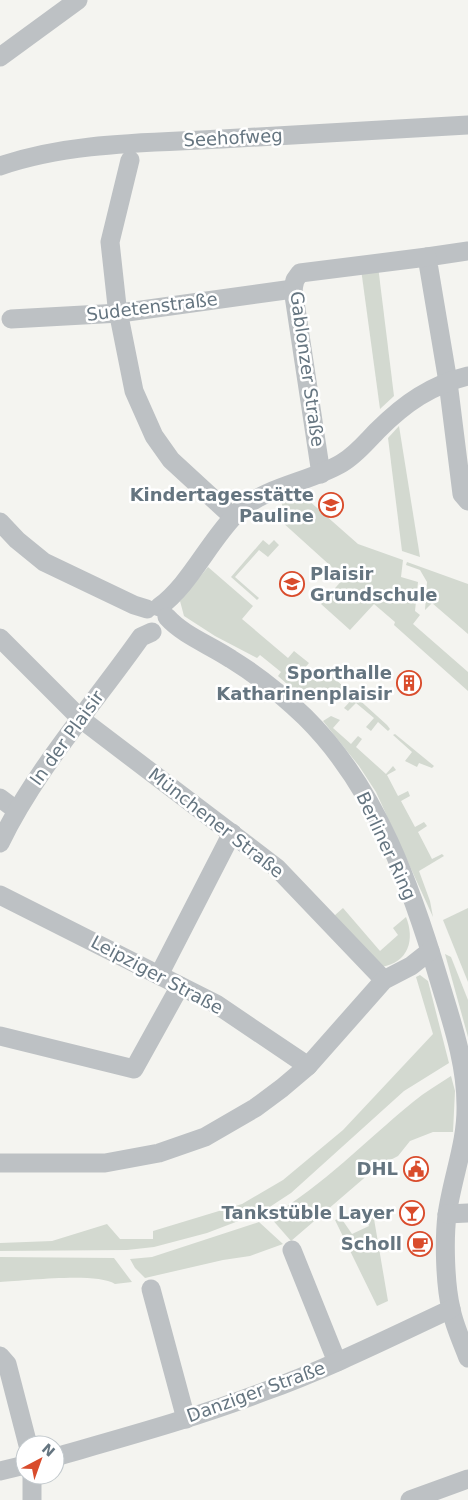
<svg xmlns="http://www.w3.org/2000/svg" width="468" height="1500" viewBox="0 0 468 1500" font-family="'DejaVu Sans',sans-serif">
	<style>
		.green { fill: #d3d9d0 }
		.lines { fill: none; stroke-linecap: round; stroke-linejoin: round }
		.minor { stroke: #bdc1c4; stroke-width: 19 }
		.labels { text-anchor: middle; stroke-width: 5; stroke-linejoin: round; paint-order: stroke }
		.street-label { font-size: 18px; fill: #657580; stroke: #fff }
		.poi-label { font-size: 18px; font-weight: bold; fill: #657580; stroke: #fff; text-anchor: end }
	</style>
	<rect width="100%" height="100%" fill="#f4f4f0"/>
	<g class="green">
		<path d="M378,266L394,396L380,409L361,269Z"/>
		<path d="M399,426L420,557L402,551L388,438Z"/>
		<path d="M299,492L358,544L403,560L401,577L418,582L415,611L420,615L413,624L468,672V691L394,625L395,622L374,604L350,630L321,604L344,578L271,512L283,507L280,499Z"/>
		<path d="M263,540L269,545L274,540L279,545L268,557L259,550L235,577L259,598L257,600L231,577Z"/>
		<path d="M407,562L468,584V634L432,603L425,610L427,582L420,570L406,565Z"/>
		<path d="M208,567L253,606L242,619L288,658L294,651L309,663L303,670L317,682L327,672L352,694L345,702L331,697C304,708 298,693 278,676L281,672L260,655L257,658L215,636L184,616L180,601Z"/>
		<path d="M355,696L387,725L390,729L388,731L378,722L371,731L366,727L374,718L356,703L348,711L344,708Z"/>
		<path d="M331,716L340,720L333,728L351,744L358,736L362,739L356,747L386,774L393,766L396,770L387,775L398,796L408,791L410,796L401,801L415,827L424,822L427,826L418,832L432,859L442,854L444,856L419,871L430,901L433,917L376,792L359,766L323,721Z"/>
		<path d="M395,734L434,766L432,768L419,763L417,767L405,761L412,752L393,735Z"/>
		<path d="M343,908L380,951L398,935L393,928L406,917C415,939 409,963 381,967L334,916Z"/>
		<path d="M468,908V982L443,920Z"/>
		<path d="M445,954L451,957L468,1000V1037Z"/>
		<path d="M420,975L428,981L449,1063L404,1091L291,1193L262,1212L207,1233L154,1247L127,1250L0,1251V1243L52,1241L107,1224L120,1239H153V1231L242,1204L283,1180L343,1130L433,1034L416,977Z"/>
		<path d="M451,1076L455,1091L453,1132H433L410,1141L398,1156L377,1167L291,1241L270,1217C325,1184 364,1142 413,1102C425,1092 439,1084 451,1076Z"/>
		<path d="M373,1213L388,1301L377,1306L335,1220L341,1218L352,1234L369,1226L365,1216Z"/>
		<path d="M259,1222L283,1244L250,1256L223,1260L145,1278L135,1268L130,1259L152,1257Z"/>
		<path d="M0,1257L114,1258L132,1282L115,1284C96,1272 25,1281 0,1282Z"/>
	</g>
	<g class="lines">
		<g class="minor">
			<path d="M0,57L78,0"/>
			<path d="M130,160L110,242L117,306L134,391L154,436L171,460L233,517"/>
			<path d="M0,166C70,142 148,143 222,139C304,134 386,129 468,125"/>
			<path d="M468,251L427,257L448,382L462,494L468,501"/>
			<path d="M11,319L120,313L293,289"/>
			<path d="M321,474L293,289L295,280L300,273L427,257"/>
			<path d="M0,522L17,540L44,562L134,605L147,609"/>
			<path d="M159,607C190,585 210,539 239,511C267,486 310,482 342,463C356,455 367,441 378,430C405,403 431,385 468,376"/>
			<path d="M167,617C183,635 210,645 231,659C257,675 283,696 305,717C377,788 412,889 440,983C452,1023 466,1063 466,1105C467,1142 452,1178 447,1215C444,1240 445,1284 451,1309C454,1325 462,1342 468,1358"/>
			<path d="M0,638L81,719L277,868L384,980"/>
			<path d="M0,798L16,810"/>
			<path d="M0,843C36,769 93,705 141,637L152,632"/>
			<path d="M0,895L216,1004L308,1066"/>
			<path d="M159,975L232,833"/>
			<path d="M0,1036L134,1069L180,986"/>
			<path d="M0,1163H105L159,1153L205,1137L255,1108L282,1088L308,1066L384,980L411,966L430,951"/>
			<path d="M447,1214L468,1213"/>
			<path d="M292,1250L337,1362"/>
			<path d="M151,1289L186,1419"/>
			<path d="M0,1356L7,1364L28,1445"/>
			<path d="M55,1457C125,1437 195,1418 263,1392C327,1369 389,1338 451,1309"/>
			<path d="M0,1471L25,1465"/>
			<path d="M32,1500V1475"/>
			<path d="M410,1500L468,1479"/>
		</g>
	</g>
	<defs>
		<symbol id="school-ring" viewBox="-11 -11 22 22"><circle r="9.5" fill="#fff" stroke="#d94c2c" stroke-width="1.5"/><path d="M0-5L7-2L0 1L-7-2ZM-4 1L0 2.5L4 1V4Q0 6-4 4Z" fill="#d94c2c"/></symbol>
		<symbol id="building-ring" viewBox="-11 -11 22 22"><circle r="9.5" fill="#fff" stroke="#d94c2c" stroke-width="1.5"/><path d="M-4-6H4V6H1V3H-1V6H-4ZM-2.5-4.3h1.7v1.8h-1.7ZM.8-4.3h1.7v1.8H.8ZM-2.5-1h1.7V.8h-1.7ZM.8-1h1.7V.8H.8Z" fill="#d94c2c"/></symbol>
		<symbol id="civic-ring" viewBox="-11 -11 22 22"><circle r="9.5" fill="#fff" stroke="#d94c2c" stroke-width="1.5"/><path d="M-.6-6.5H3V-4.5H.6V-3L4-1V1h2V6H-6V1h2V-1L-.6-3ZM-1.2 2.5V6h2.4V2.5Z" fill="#d94c2c"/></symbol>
		<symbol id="bar-ring" viewBox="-11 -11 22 22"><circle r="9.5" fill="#fff" stroke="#d94c2c" stroke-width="1.5"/><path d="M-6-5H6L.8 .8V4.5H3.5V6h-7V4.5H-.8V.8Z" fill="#d94c2c"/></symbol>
		<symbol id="cafe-ring" viewBox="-11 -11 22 22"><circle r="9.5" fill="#fff" stroke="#d94c2c" stroke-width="1.5"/><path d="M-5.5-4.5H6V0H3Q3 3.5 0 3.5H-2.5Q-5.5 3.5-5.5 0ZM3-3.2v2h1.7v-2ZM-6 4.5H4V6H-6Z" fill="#d94c2c"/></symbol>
	</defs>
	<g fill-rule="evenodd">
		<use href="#school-ring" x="317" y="491" width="28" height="28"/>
		<use href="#school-ring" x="278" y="570" width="28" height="28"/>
		<use href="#building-ring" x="395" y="669" width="28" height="28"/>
		<use href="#civic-ring" x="402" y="1155" width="28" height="28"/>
		<use href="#bar-ring" x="398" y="1199" width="28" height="28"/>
		<use href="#cafe-ring" x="406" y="1230" width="28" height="28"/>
	</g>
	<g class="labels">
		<g class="street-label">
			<text transform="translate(233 138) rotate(-3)" y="6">Seehofweg</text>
			<text transform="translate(152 307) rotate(-7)" y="6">Sudetenstraße</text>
			<text transform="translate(307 369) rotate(82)" y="6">Gablonzer Straße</text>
			<text transform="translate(67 738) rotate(-54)" y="6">In der Plaisir</text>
			<text transform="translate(216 823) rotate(38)" y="6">Münchener Straße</text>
			<text transform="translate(386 846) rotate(65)" y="6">Berliner Ring</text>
			<text transform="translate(157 975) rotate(28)" y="6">Leipziger Straße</text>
			<text transform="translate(256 1392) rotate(-20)" y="6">Danziger Straße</text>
		</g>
		<g class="poi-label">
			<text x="314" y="501">Kindertagesstätte<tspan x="314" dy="21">Pauline</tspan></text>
			<text x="310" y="580" text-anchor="start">Plaisir<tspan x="310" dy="21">Grundschule</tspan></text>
			<text x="392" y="679">Sporthalle<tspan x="392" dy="21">Katharinenplaisir</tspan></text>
			<text x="398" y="1175">DHL</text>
			<text x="394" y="1219">Tankstüble Layer</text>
			<text x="402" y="1250">Scholl</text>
		</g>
	</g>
	<g transform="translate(40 1460) rotate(41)"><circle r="24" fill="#ffffff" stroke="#c1c8cc"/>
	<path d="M0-4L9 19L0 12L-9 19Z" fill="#d94c2c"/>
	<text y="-8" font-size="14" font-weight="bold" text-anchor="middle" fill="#657580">N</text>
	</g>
</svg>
